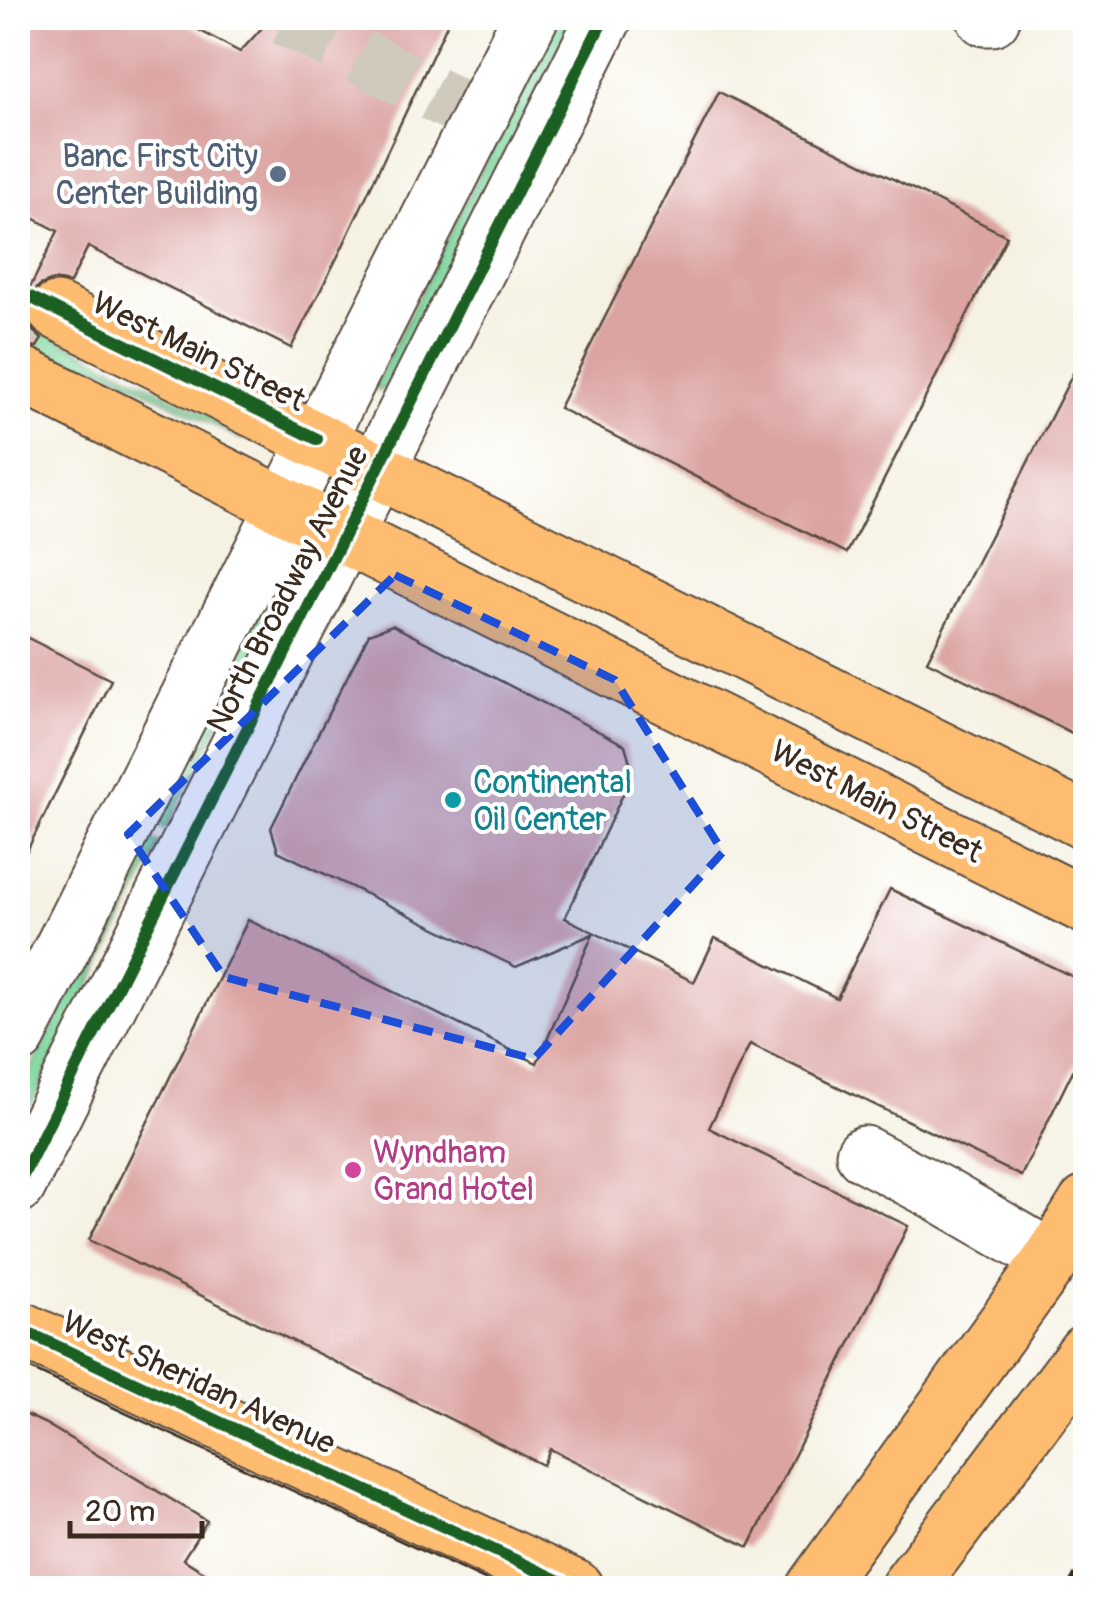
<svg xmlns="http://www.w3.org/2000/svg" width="1103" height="1606" viewBox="0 0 1103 1606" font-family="Pangolin,sans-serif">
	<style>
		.green { fill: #7cd69d; stroke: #5c805e; stroke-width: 2.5 }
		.building { fill: #dba4a2 }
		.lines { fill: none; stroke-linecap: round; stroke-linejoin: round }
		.minor-tunnel { stroke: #d0cabc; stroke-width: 55; stroke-dasharray: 55 28; stroke-linecap: butt }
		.minor-casing { stroke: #57483c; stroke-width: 59 }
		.major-casing { stroke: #57483c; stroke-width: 59 }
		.minor { stroke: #fff; stroke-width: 55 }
		.major { stroke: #fdbc6f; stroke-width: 55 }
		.tram { stroke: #3b2a1e; stroke-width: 2.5 }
		.rail { stroke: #3b2a1e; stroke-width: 8; stroke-dasharray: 15 8; stroke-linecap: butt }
		.cycleway-casing { stroke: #fff; stroke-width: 19 }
		.cycleway { stroke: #1b5e20; stroke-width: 12 }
		.marked { fill: #1d4ed8; fill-opacity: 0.2; stroke: #1d4ed8; stroke-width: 8; stroke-dasharray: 20 12; stroke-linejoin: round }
		.service-dot { fill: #5c6f8a; stroke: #fff; stroke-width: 4 }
		.culture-dot { fill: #0f9aa8; stroke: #fff; stroke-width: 4 }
		.hotel-dot { fill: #d1479c; stroke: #fff; stroke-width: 4 }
		.labels { text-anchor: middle; stroke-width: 8; stroke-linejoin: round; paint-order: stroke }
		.service-label { font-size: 32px; fill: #4e5e75; stroke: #fff; text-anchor: end }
		.street-label { font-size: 32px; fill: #3b2a1e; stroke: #fff }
		.culture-label { font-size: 32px; fill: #0d838f; stroke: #fff; text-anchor: start }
		.hotel-label { font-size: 32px; fill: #b23c85; stroke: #fff; text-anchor: start }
	</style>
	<rect width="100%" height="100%" fill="#fff"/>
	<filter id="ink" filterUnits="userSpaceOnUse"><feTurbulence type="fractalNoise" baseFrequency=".01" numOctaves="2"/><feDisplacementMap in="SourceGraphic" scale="20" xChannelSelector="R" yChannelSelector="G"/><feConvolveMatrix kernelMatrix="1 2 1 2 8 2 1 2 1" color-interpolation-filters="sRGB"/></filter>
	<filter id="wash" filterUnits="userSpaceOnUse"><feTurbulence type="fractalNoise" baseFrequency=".0048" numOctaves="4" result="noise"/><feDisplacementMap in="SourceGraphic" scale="40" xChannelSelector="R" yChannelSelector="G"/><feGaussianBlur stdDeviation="2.25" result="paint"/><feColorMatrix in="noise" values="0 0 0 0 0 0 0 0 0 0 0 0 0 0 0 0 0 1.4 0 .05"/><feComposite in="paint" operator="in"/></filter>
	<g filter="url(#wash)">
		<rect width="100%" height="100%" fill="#f5f2e3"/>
		<g class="green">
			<path d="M556,18H574L389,387L378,390L375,385Z"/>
			<path d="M18,319L243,432L242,439L104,369L43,358L18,345Z"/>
			<path d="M281,585L287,590L166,829L154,823L272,586Z"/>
			<path d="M147,838L160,844L18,1131V1095Z"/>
		</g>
		<g id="blocks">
			<g class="building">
				<path d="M18,18H176L240,52L271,18H450L340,252L291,348L88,247L70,283L53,280L40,285L29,296L25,314L31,329L42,339L37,347L18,345V312L58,231L18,210Z"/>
				<path d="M719,92L1007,236L847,553L559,408Z"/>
				<path d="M1086,348V740L927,661Z"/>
				<path d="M392,625L625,745L633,773L565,918L694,982L715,938L837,998L890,889L1086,983V1044L1021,1176L750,1044L709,1128L908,1226L749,1547L550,1449L543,1465L89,1240L248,920L537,1063L593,934L516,967L278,851L271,828L319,732L369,634Z"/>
				<path d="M18,633L111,680L18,869Z"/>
				<path d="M18,1411L46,1424L207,1521L183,1559L230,1588H18Z"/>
			</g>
		</g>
	</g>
	<g filter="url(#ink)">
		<use href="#blocks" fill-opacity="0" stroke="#57483c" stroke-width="2.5"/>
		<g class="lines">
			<path class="minor-tunnel" d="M285,18L480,118"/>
			<defs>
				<g id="minor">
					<path d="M985,18H992"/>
					<path d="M18,1036L530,18"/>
					<path d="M864,1154L940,1194L1052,1259"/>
					<path d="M18,1185L604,18"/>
				</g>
				<g id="major">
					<path d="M56,311L1086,822"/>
					<path d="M23,375L1086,906"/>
					<path d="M18,1328L575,1588"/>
					<path d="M814,1588L1052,1259L1086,1204"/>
					<path d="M908,1588L1086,1352"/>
				</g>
			</defs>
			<use href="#minor" class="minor-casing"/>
			<use href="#major" class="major-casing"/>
			<use href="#minor" class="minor"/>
			<use href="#major" class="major"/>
			<path class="tram" d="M18,1363L502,1588"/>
			<path class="rail" d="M1070,1588L1086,1558"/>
			<defs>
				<g id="cycleway">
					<path d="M26,295L317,439"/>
					<path d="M18,1185L604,18"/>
					<path d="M18,1328L575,1588"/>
				</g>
			</defs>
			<use href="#cycleway" class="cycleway-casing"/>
			<use href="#cycleway" class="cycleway"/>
		</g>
	</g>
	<path class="marked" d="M395,575L615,680L723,852L534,1059L224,977L128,834Z"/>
	<circle class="service-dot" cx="278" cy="174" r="10"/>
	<circle class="culture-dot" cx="453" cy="800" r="10"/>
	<circle class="hotel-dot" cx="353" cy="1170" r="10"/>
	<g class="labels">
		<g class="service-label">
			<text x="258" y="167">Banc First City<tspan x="258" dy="37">Center Building</tspan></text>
		</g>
		<g class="street-label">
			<text transform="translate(199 351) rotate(26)" y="11">West Main Street</text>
			<text transform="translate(287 589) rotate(-63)" y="11">North Broadway Avenue</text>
			<text transform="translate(877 801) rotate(27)" y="11">West Main Street</text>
			<text transform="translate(199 1382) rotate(25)" y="11">West Sheridan Avenue</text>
		</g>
		<g class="culture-label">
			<text x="473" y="793">Continental<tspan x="473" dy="37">Oil Center</tspan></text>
		</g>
		<g class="hotel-label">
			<text x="373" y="1163">Wyndham<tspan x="373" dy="37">Grand Hotel</tspan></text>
		</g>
	</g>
	<rect width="1103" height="1606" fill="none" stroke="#fff" stroke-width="60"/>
	<path d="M70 1521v15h132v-15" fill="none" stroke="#3b2a1e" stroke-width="5"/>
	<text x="85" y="1521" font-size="30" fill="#3b2a1e" stroke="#ffffff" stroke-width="8" paint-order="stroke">20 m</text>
</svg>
